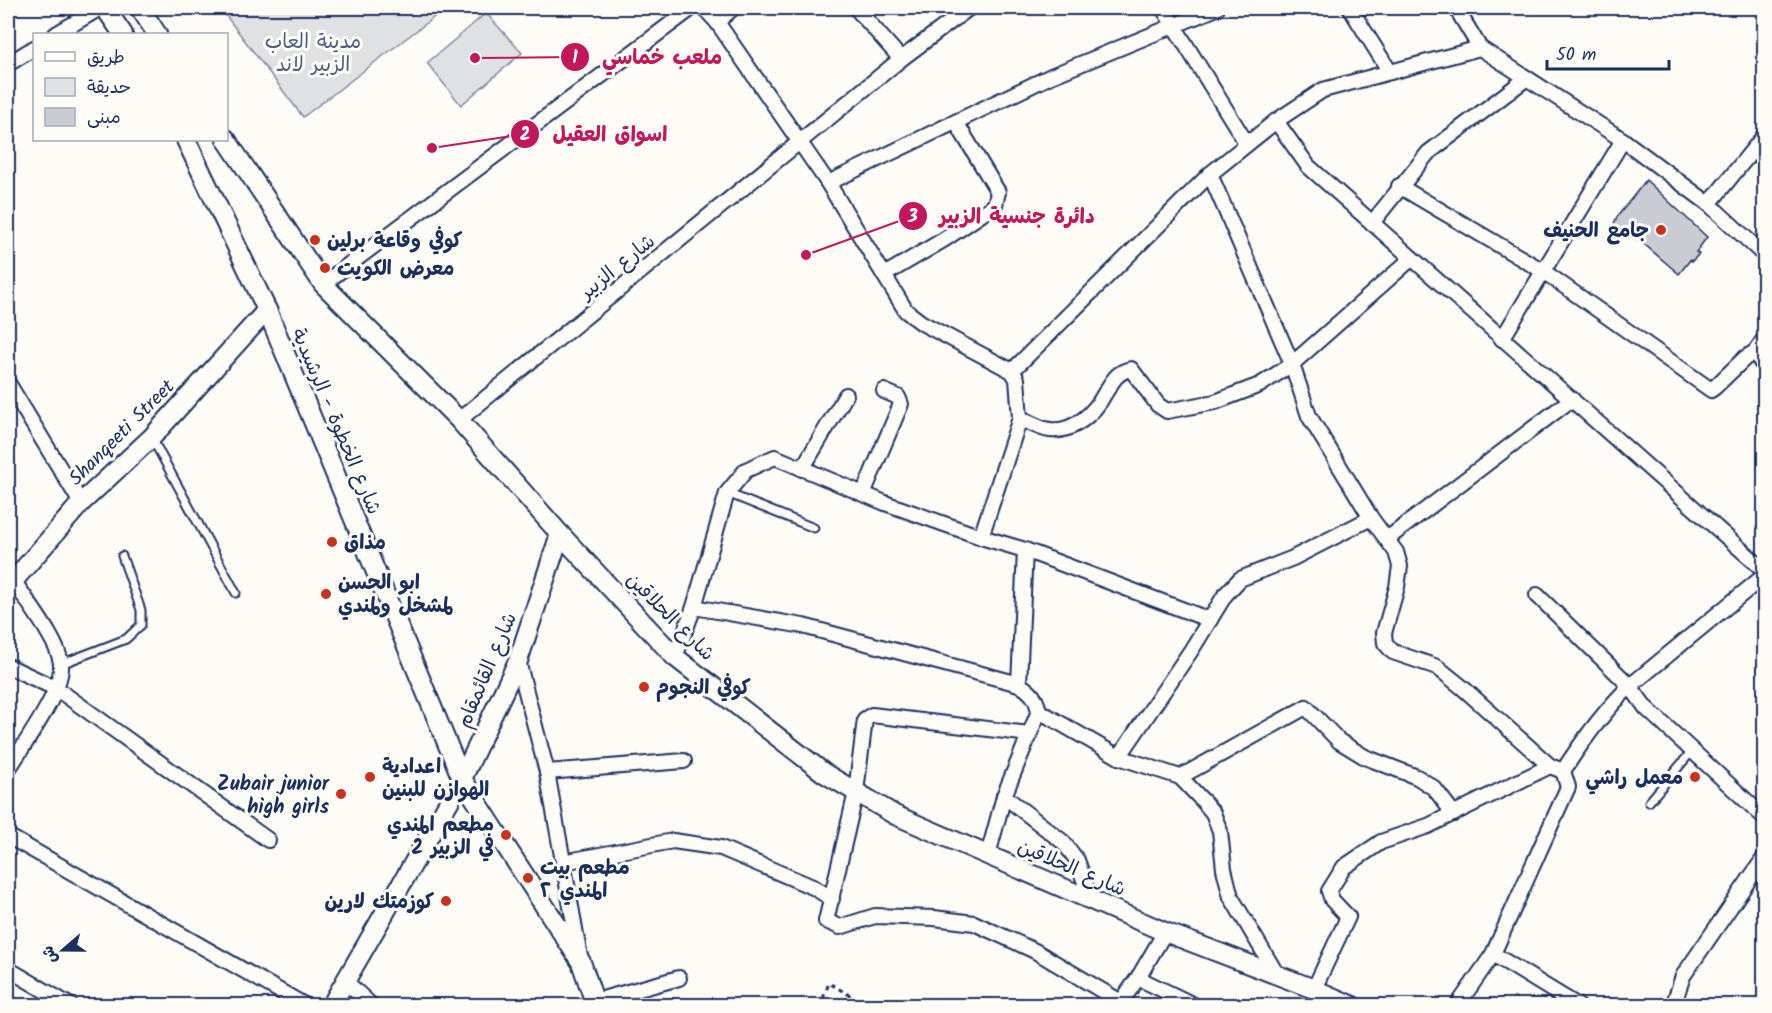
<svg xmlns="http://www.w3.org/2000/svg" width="1772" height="1013" viewBox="0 0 1772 1013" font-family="Kalam,'Playpen Sans Arabic',sans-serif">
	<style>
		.green { fill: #e0e1e3; stroke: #7e88a0; stroke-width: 1.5 }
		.building { fill: #c9ccd3; stroke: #1b2f5e; stroke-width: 1.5 }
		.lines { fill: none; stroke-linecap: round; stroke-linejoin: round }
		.lane-casing { stroke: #1b2f5e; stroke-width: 11 }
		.street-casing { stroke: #1b2f5e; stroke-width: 18 }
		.secondary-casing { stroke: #1b2f5e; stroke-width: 22 }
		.path { stroke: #1b2f5e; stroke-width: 3; stroke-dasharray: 4.5 4.5; stroke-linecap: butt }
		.lane { stroke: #fdfcf7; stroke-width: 7 }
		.street { stroke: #fdfcf7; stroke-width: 14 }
		.secondary { stroke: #fdfcf7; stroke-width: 18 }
		.poi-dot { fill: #c8321e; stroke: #fdfcf7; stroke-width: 2 }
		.labels { text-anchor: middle; stroke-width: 6; stroke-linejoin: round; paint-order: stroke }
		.park-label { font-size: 20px; fill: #4c5c7f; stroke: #fdfcf7 }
		.poi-label { font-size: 20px; font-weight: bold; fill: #1b2f5e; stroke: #fdfcf7; text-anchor: start }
		.street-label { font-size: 20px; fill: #1b2f5e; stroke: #fdfcf7 }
		.leader { fill: none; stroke: #c2185b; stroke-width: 2 }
		.callout-dot { fill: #c2185b; stroke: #fdfcf7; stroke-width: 2 }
		.mark-label { font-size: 18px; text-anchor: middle; font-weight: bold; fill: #fff }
		.callout-label { font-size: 21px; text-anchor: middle; font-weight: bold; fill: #c2185b; stroke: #fdfcf7; stroke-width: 6; stroke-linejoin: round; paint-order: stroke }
	</style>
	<rect width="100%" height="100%" fill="#fdfcf7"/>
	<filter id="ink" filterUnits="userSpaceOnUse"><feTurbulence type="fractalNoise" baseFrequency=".0167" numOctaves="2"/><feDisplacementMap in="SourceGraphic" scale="12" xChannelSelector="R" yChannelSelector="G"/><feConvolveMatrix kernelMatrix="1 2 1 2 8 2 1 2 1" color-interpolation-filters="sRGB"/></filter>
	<g filter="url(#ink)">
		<g class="green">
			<path d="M220,8H446L303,117Z"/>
			<path d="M486,13L522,53L461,105L427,63Z"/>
		</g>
		<path class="building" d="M1646,180L1707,237L1696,252L1699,254L1692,261L1690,260L1679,274L1631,233L1613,226L1617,217Z"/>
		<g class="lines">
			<defs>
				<g id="lane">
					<path d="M153,440L236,593"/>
					<path d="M727,493L814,528"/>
					<path d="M61,664L126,639L141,625V610L122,556"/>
					<path d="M1649,802L1692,751"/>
				</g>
				<g id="street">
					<path d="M704,8L717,22L828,183L906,311L922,323L1012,371L1017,379L1020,418L981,537"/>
					<path d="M856,8L901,59"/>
					<path d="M1163,8L1247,144"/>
					<path d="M1350,8L1390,72"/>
					<path d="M1456,8L1480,48L1623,140L1709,204L1764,255"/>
					<path d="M717,22L733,8"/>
					<path d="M56,34L100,8"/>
					<path d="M8,64L34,48"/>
					<path d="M1276,121L1308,166L1764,570"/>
					<path d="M1210,174L1292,364L1309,416L1371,518L1396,552L1400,566L1397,587L1384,633L1385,643L1393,652L1437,667L1463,688L1550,766L1563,771"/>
					<path d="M828,183L1051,76L1217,8"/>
					<path d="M1399,186L1543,271L1711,390L1715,387L1745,358L1755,352"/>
					<path d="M1709,204L1764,136"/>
					<path d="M1372,223L1428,153L1527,78"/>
					<path d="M884,275L945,239L995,205L998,192L956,122"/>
					<path d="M323,284L692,8"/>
					<path d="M1502,339L1623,140"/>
					<path d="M1764,339L1755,352L1764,367"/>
					<path d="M1012,371L1210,174L1276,121L1323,90L1480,48"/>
					<path d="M8,383L81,503"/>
					<path d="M1020,418C1029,422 1040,429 1050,430C1074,433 1095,412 1105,393C1113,381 1116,372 1131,369L1158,405L1167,411L1215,402L1260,385L1292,364L1411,259"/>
					<path d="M459,420L901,59L969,8"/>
					<path d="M802,469L846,395"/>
					<path d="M863,494L901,404L898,397L884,391"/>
					<path d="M1387,539L1572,399"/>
					<path d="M1537,595L1630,686L1646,708L1764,817"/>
					<path d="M694,607L803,626L1019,684C1031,692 1036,697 1039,711L1004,796L988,855"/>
					<path d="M675,657L694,607L727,493L746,470L775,457L885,503L981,537L1025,550L1210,620"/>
					<path d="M518,661L547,772L580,957"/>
					<path d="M8,666L57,689L268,840"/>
					<path d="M1019,684L1025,550"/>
					<path d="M1039,711L1119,757L1180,777L1203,801L1213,813L1220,831L1224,869L1231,897L1276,973"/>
					<path d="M1029,734L872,715L865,719L856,792L826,921L840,927L875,916L934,918L974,923L1035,951L1121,1002L1138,978L1165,932"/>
					<path d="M1119,757L1192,649L1225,595L1240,579L1293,558L1371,518"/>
					<path d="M8,770C23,745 63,692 61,664C59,642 26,600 13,580"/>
					<path d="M547,772L684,761"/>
					<path d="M1180,777L1306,707L1339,741L1365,757L1417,777L1434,788L1454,814"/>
					<path d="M1004,796L1063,842L1077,860L1091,900"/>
					<path d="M8,836L306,1006"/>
					<path d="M563,862L673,841L721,848L815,888L832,899"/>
					<path d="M1493,954L1578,1006"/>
					<path d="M8,969L71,1006"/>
					<path d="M1138,978L1196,1006"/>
					<path d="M344,980L372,1006"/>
					<path d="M1314,989L1348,917L1332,900L1329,891L1344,867L1381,842L1428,826L1550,766"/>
					<path d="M595,1001L679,978"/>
					<path d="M1457,1006L1493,954L1568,787L1563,771C1583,740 1604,711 1630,686L1764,576"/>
					<path d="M1673,1006L1683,976L1764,858"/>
				</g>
				<g id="secondary">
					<path d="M105,8L123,34"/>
					<path d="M140,8L157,34"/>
					<path d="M226,139L323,284L459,420L560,534L675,657L824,773L895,815L1165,932L1314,989L1353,1006"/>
					<path d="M186,140L267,310L462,779L581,962L596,1006"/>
					<path d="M8,587L81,503L152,437L267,310"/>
					<path d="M331,1006L462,779L518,661L560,534"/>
				</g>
			</defs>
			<use href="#lane" class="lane-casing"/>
			<use href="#street" class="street-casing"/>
			<use href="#secondary" class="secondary-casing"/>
			<path class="path" d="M820,1006L829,983L868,1006"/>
			<use href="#lane" class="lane"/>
			<use href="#street" class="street"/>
			<use href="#secondary" class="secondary"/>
		</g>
	</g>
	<g class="poi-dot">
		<circle cx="1661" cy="230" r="6"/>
		<circle cx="315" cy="240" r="6"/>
		<circle cx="325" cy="268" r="6"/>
		<circle cx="332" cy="542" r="6"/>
		<circle cx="326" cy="594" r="6"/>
		<circle cx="644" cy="687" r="6"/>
		<circle cx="370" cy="777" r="6"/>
		<circle cx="1695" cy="777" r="6"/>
		<circle cx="341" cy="794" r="6"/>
		<circle cx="506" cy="835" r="6"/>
		<circle cx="528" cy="878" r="6"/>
		<circle cx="446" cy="901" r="6"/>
	</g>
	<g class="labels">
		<g class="park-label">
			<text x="313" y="48">مدينة العاب<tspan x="313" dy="23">الزبير لاند</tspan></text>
		</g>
		<g class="poi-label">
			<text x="1649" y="237" text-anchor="end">جامع الحنيف</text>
			<text x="327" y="247">كوفي وقاعة برلين</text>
			<text x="337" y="275">معرض الكويت</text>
			<text x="344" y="549">مذاق</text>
			<text x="338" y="589">ابو الحسن<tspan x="338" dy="23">لمشخل ولمندي</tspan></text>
			<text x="656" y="694">كوفي النجوم</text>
			<text x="382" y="773">اعدادية<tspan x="382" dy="23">الهوازن للبنين</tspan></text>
			<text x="1683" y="784" text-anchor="end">معمل راشي</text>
			<text x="329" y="790" text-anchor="end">Zubair junior<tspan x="329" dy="23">high girls</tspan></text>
			<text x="494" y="831" text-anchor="end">مطعم المندي<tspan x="494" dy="23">2 في الزبير</tspan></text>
			<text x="540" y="874">مطعم بيت<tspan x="540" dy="23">المندي ٢</tspan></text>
			<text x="434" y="908" text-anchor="end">كوزمتك لارين</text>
		</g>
		<g class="street-label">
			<text transform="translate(617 266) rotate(-39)" y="7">شارع الزبير</text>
			<text transform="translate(337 421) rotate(67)" y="7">شارع الخطوة - الرشيدية</text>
			<text transform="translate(121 432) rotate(-45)" y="7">Shanqeeti Street</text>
			<text transform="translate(671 616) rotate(45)" y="7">شارع الحلاقين</text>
			<text transform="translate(486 670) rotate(-67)" y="7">شارع القائمقام</text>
			<text transform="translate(1072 867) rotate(23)" y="7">شارع الحلاقين</text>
		</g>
	</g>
	<path class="leader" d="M475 58L575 57M432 148L525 134M806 255L913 216"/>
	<g class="callout-dot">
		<circle cx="475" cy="58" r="6"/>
		<circle cx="432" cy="148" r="6"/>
		<circle cx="806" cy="255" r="6"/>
		<circle cx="575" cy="57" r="15"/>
		<circle cx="525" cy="134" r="15"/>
		<circle cx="913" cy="216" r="15"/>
	</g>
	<g class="mark-label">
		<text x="575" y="63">1</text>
		<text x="525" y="140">2</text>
		<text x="913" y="222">3</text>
	</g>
	<g class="callout-label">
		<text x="662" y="64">ملعب خماسي</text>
		<text x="610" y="141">اسواق العقيل</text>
		<text x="1017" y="223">دائرة جنسية الزبير</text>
	</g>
	<rect width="1772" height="1013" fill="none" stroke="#fdfcf7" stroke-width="30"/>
	<rect x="15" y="15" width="1742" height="983" fill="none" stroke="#1b2f5e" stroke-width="2" filter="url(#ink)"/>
	<rect x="33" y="33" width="195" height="108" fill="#fdfcf7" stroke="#a3aaba" stroke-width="1.5"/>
	<rect x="45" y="52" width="30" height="9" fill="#fdfcf7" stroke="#a3aaba" stroke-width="1.5"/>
	<text x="87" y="63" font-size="18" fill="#1b2f5e">طريق</text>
	<rect x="45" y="78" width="30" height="18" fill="#e0e1e3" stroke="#a3aaba" stroke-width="1.5"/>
	<text x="87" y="93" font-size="18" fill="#1b2f5e">حديقة</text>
	<rect x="45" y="108" width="30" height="18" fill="#c9ccd3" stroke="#a3aaba" stroke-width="1.5"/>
	<text x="87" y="123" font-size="18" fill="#1b2f5e">مبنى</text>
	<g transform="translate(63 950) rotate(250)" stroke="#fdfcf7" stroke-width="4.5" paint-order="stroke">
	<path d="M0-4.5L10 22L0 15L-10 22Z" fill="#1b2f5e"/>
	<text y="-9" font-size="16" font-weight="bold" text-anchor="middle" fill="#1b2f5e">ش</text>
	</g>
	<path d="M1547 60v9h122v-9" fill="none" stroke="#1b2f5e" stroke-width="3"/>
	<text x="1556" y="60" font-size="18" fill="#1b2f5e" stroke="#fdfcf7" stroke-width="4.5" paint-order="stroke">50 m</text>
</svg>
